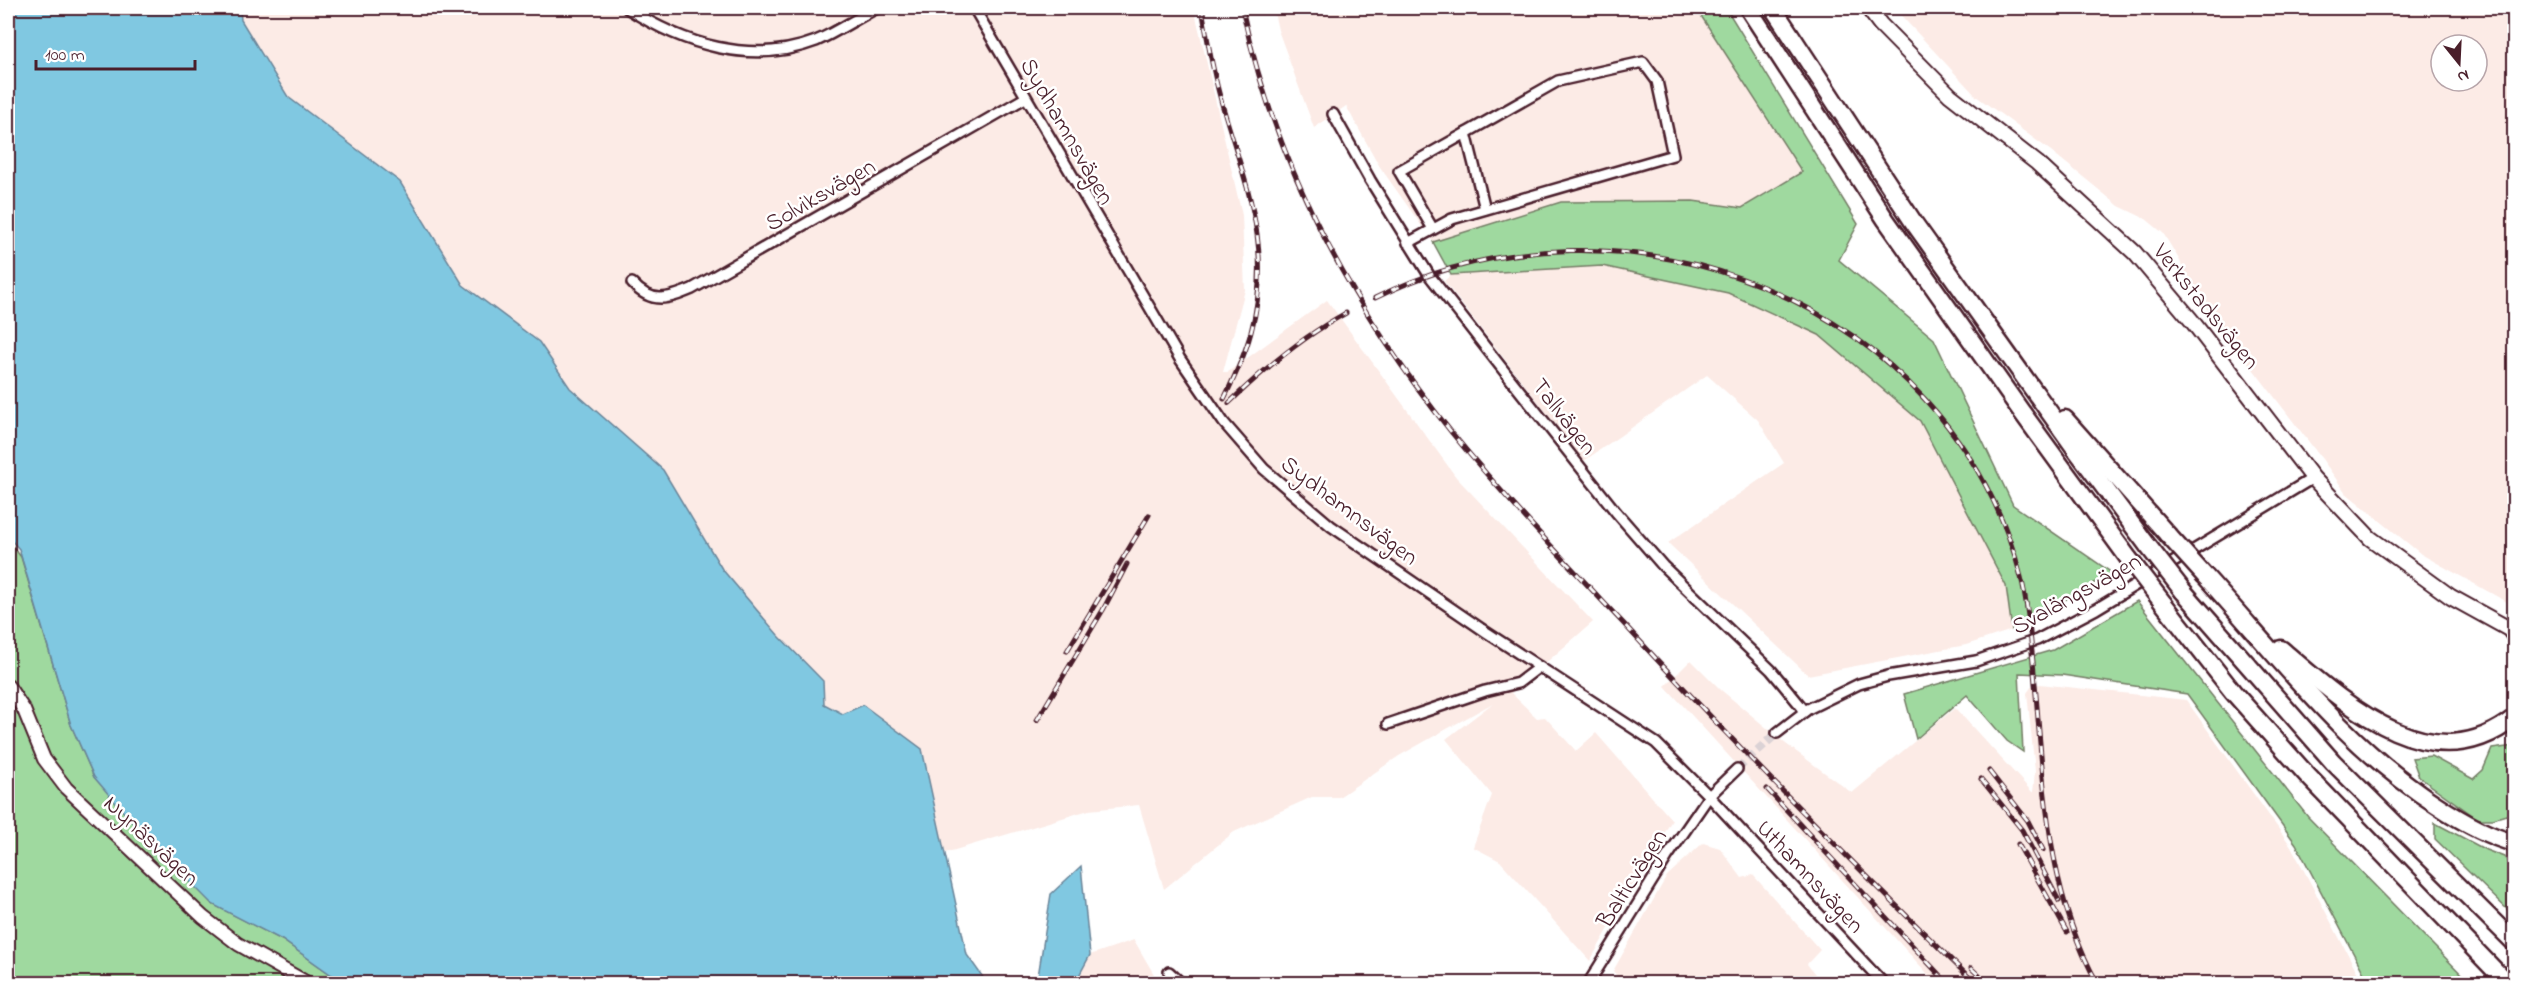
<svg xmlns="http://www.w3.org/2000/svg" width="2522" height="991" viewBox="0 0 2522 991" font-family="'Indie Flower',sans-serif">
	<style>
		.built { fill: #fcebe6; fill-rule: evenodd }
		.green { fill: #9fd99f; stroke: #747c65; stroke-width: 1.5 }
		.water { fill: #80c8e1; stroke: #6a8498; stroke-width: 1.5 }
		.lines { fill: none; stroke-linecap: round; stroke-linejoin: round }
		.minor-tunnel { stroke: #dbd2d5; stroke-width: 9; stroke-dasharray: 9 4.5; stroke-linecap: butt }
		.minor-casing { stroke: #4a1f2b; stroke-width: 14 }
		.tertiary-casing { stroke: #4a1f2b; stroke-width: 16 }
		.secondary-casing { stroke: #4a1f2b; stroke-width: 18 }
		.motorway-casing { stroke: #4a1f2b; stroke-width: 21 }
		.minor { stroke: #fff; stroke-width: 9 }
		.tertiary { stroke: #fff; stroke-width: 12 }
		.secondary { stroke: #fff; stroke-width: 14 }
		.motorway { stroke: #fff; stroke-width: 16 }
		.rail-casing { stroke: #4a1f2b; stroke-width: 5 }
		.rail { stroke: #fff; stroke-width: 3; stroke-dasharray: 9; stroke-linecap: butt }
		.motorway-bridge-casing { stroke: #4a1f2b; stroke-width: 21; stroke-linecap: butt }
		.motorway-bridge { stroke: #fff; stroke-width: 16 }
		.labels { text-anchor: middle; stroke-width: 5; stroke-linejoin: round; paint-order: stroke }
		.street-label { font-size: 24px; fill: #4a1f2b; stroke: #fff }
	</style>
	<rect width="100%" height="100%" fill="#fff"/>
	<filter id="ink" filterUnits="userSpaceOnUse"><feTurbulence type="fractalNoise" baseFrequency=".0167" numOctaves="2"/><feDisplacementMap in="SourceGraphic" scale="12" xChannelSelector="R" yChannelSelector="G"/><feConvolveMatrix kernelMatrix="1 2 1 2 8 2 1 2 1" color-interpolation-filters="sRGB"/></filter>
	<g filter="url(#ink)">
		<g class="built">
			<path d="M240,8H1194L1242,215L1245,290L1223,372H1228L1327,300L1456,477L1593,622L1511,693L1537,718L1545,717L1576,751L1596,733L1672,820L1590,961L1500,861L1473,847L1492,795L1446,739L1493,703L1399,756L1339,797H1312L1234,832L1164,889L1139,805L1089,810L945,853L922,749L824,704L823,681L778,635L722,569L663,470L570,388L539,342L463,285L400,182L288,97L240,20Z"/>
			<path d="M1273,8H1696L1802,172L1742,208L1693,201L1460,235L1433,242L1380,167L1346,106L1314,128L1278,30Z"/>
			<path d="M1894,8H2514V606L2421,554L2346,493L2322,459L2187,283L2180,261L2163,233L2146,219L2119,206L2051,151L1976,96ZM2441,45H2477V81H2441Z"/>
			<path d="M1602,266L1728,293L1819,335L1920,421L2006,586L2012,630L1966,645L1808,675L1668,543L1784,463L1758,420L1707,375L1584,461L1444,281L1451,275Z"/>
			<path d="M1691,660L1721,690L1786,744L1852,793L1955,708L2033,793L2035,771L2027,693L2032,686L2040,684L2186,700L2291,846L2363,983H1936L1665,686Z"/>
			<path d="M1703,843L1720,848L1742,878L1753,875L1820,950L1807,964L1822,983H1623L1613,971L1667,876Z"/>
			<path d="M1134,940L1159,983L1075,984L1090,955Z"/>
		</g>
		<g class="green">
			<path d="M1696,8H1726L1858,224L1839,260L1934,339L2013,505L2112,573L2012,630L2006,586L1920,421L1819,335L1728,293L1602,266L1451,275L1433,242L1561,202L1693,201L1742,208L1802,172Z"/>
			<path d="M8,540L21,557L71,725L94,777L212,904L282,940L343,983H8Z"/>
			<path d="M2137,601L2308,817L2470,983H2369L2296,844L2187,694L2062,675L2019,673L2023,752L2007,741L1967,695L1916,739L1904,694L2053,650Z"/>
			<path d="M2514,746V818L2506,815L2493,819H2478L2419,777L2412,758L2431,756L2473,779L2483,770L2492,749Z"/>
			<path d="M2435,823L2486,850L2504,857L2514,868V916L2435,839Z"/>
		</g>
		<g class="water">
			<path d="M8,8H240L241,20L288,97L400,182L463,285L539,342L570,388L663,470L722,569L778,635L823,681L824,704L843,714L863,705L922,749L967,955L987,983H343L282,940L212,904L142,834L94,777L71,725L19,549L8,537Z"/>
			<path d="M1081,866L1090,955L1075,983H1037L1051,894Z"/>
		</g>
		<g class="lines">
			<path class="minor-tunnel" d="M1737,769L1777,733"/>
			<defs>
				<g id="minor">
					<path d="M627,8C682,44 751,66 816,41C837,32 857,18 877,8"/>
					<path d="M974,8L1180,359L1224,423L1264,469L1331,526L1486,632L1656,743L1709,796L1884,984"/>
					<path d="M1333,114L1370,180L1429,275L1508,376L1616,512L1663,566L1771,670L1805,711"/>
					<path d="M1466,133L1485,209"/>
					<path d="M1408,243L1452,219L1673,155L1657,81L1643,62L1558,81L1399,171L1433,229"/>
					<path d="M632,283C652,305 668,299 692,289L1025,98"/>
					<path d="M1388,724L1485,691L1518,683L1539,667"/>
					<path d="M1777,733L1808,709L1859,684L1888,676L1976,661L2037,640L2096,609L2313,478"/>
					<path d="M1169,972L1182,984"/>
					<path d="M1588,984L1667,857L1709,796L1737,769"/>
				</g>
				<path id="tertiary" d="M8,686L24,710L44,759L66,788L203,917L238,944L309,984"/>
				<path id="secondary" d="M1868,8L1880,24L1950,95L2037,163L2135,253L2192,321L2313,478L2370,538L2451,597L2509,629L2514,636"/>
				<g id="motorway">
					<path d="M1748,8L1886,220L2021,411L2129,559"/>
					<path d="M1773,8L1914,223L2077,451L2148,546"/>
					<path d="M2065,419L2168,535"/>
					<path d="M2205,576C2278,656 2345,746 2437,805C2461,821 2487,836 2514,843"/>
					<path d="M2183,591L2333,762L2514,942"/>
					<path d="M2163,603L2233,692L2307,775L2508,984"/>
					<path d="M2281,649C2345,704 2431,784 2514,718"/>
				</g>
			</defs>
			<use href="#minor" class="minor-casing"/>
			<use href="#tertiary" class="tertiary-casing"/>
			<use href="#secondary" class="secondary-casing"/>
			<use href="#motorway" class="motorway-casing"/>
			<use href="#minor" class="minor"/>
			<use href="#tertiary" class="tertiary"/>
			<use href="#secondary" class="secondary"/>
			<use href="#motorway" class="motorway"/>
			<defs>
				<g id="rail">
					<path d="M1202,8C1208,43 1214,79 1225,114C1248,191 1273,250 1251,332C1245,355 1234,378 1224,399"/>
					<path d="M1242,8C1275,165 1352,308 1452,433C1506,499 1565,561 1623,623C1737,747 1855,866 1976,984"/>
					<path d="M1375,298C1624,174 1950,301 2021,577C2028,604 2030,633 2033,662C2044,770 2043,887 2098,984"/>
					<path d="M1229,403C1265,368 1302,337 1346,313"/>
					<path d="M1067,651L1149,515"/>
					<path d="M1037,720L1103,610L1127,564"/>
					<path d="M1989,771L2028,821L2043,850"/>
					<path d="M1981,779L2022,830L2059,901"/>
					<path d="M1767,789L1948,984"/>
					<path d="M2018,844L2067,932"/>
					<path d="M1971,968L1988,984"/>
				</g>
			</defs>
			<use href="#rail" class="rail-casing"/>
			<use href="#rail" class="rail"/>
			<defs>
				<g id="motorway-bridge">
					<path d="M2168,535L2205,576"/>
					<path d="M2148,546L2183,591"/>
					<path d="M2129,559L2163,603"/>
				</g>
			</defs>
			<use href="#motorway-bridge" class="motorway-bridge-casing"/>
			<use href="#motorway-bridge" class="motorway-bridge"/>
		</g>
	</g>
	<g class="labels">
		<g class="street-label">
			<text transform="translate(1068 131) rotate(60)" y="8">Sydhamnsvägen</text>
			<text transform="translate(820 194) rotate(-30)" y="8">Solviksvägen</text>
			<text transform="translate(2207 306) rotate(51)" y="8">Verkstadsvägen</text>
			<text transform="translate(1565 416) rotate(52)" y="8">Tallvägen</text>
			<text transform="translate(1350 510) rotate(37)" y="8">Sydhamnsvägen</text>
			<text transform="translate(2076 593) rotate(-29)" y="8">Svalängsvägen</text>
			<text transform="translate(152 840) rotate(43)" y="8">Nynäsvägen</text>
			<text transform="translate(1811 876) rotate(47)" y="8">Uthamnsvägen</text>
			<text transform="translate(1631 878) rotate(-58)" y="8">Balticvägen</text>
		</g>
	</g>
	<rect width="2522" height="991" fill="none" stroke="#fff" stroke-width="30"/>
	<rect x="15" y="15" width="2492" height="961" fill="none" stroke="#4a1f2b" stroke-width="2" filter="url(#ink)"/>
	<g transform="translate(2459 63) rotate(162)"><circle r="28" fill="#ffffff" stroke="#b7a5aa" stroke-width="1.5"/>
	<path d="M0-4.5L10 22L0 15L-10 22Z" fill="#4a1f2b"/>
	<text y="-9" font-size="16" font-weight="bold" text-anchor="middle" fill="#4a1f2b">N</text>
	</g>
	<path d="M36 60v9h159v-9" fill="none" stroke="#4a1f2b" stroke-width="3"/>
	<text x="45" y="60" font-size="18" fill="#4a1f2b" stroke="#ffffff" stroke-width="4.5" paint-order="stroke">100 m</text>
</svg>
